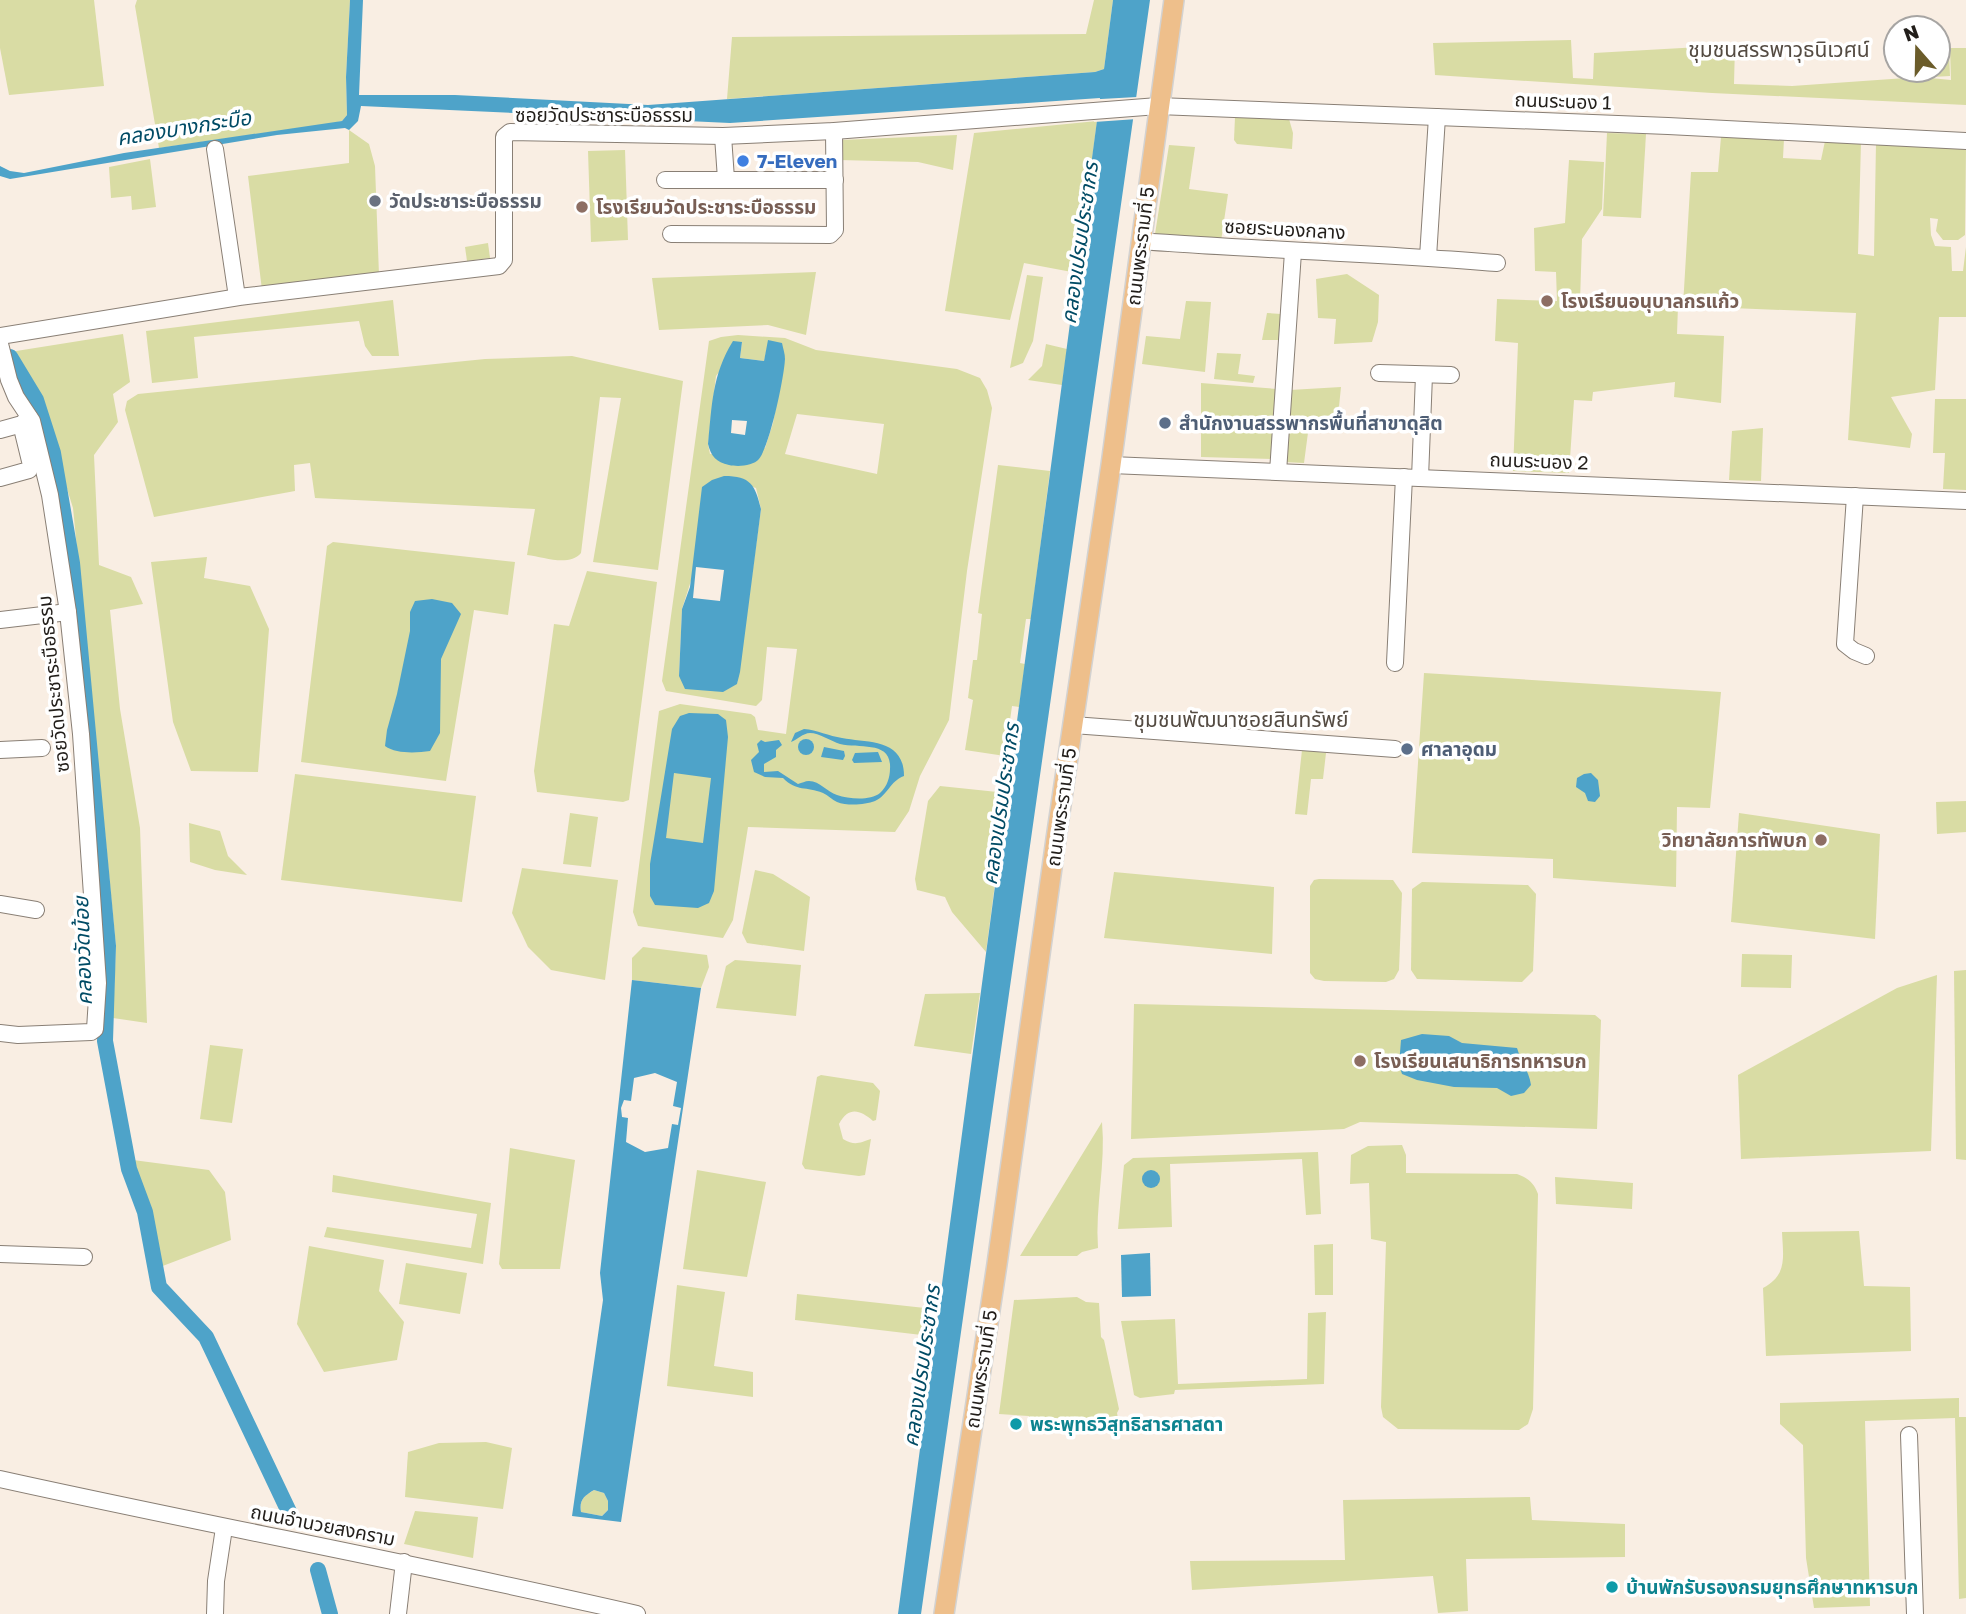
<svg xmlns="http://www.w3.org/2000/svg" width="1966" height="1614" viewBox="0 0 1966 1614" font-family="'Golos Text','Noto Sans Thai',sans-serif">
	<style>
		.green { fill: #d9dca4; fill-rule: evenodd }
		.water { fill: #4ea3c9; fill-rule: evenodd }
		.pier { fill: #f9eee3 }
		.lines { fill: none; stroke-linecap: round; stroke-linejoin: round }
		.canal { stroke: #4ea3c9; stroke-width: 16 }
		.minor-casing { stroke: #897f75; stroke-width: 18 }
		.major-casing { stroke: #d3d2d1; stroke-width: 22 }
		.minor { stroke: #fff; stroke-width: 16 }
		.major { stroke: #eebf8b; stroke-width: 19 }
		.shop-dot { fill: #3f7fe0; stroke: #fff; stroke-width: 2.5 }
		.worship-dot { fill: #6b7280; stroke: #fff; stroke-width: 2.5 }
		.education-dot { fill: #8d6e63; stroke: #fff; stroke-width: 2.5 }
		.service-dot { fill: #5c6f8a; stroke: #fff; stroke-width: 2.5 }
		.culture-dot { fill: #0f9aa8; stroke: #fff; stroke-width: 2.5 }
		.labels { text-anchor: middle; stroke-width: 7; stroke-linejoin: round; paint-order: stroke }
		.street-label { font-size: 19px; fill: #221e1a; stroke: #fff }
		.shop-label { font-size: 19px; font-weight: bold; fill: #366cbe; stroke: #fff; text-anchor: start }
		.worship-label { font-size: 19px; font-weight: bold; fill: #5b616d; stroke: #fff; text-anchor: start }
		.education-label { font-size: 19px; font-weight: bold; fill: #785e54; stroke: #fff; text-anchor: start }
		.service-label { font-size: 19px; font-weight: bold; fill: #4e5e75; stroke: #fff; text-anchor: start }
		.culture-label { font-size: 19px; font-weight: bold; fill: #0d838f; stroke: #fff; text-anchor: start }
		.neighbourhood-label { font-size: 21px; fill: #544b42; stroke: #fff }
		.water-label { font-size: 21px; font-style: italic; fill: #004b65; stroke: #fff }
	</style>
	<rect width="100%" height="100%" fill="#f9eee3"/>
	<g class="green">
		<path d="M0,0H94L104,86L9,95L0,48Z"/>
		<path d="M137,0H350L346,77L347,115L342,121L328,124L159,148L135,6Z"/>
		<path d="M1094,0H1113L1104,69L1095,72L727,99L732,37L1086,34Z"/>
		<path d="M1571,40L1573,78L1593,79L1594,53L1735,45L1734,84L1792,86L1920,77L1951,80L1950,48H1966V105L1712,93L1435,75L1433,43Z"/>
		<path d="M1938,53H1949L1950,76L1932,77V70H1938Z"/>
		<path d="M1235,117L1289,119L1293,133L1292,149L1237,144L1234,140Z"/>
		<path d="M1097,121L1077,273L1024,263L1010,320L945,311L974,133Z"/>
		<path d="M349,130L369,144L375,166L379,275L262,290L248,176L349,163Z"/>
		<path d="M1607,133L1646,134L1641,218L1603,216Z"/>
		<path d="M957,135L953,170L918,162L839,160L841,140Z"/>
		<path d="M1721,137L1784,139L1783,158L1821,160L1825,141L1861,142L1858,254L1874,256L1876,143L1966,148L1965,235L1958,240H1943L1936,231L1938,219L1930,218L1931,235L1935,246L1951,247L1952,271H1963L1966,247V317H1939L1935,390L1891,397L1912,434L1910,448L1848,440L1856,313L1683,306L1691,172H1718Z"/>
		<path d="M1169,145L1195,147L1189,189L1228,194L1221,241L1155,234Z"/>
		<path d="M625,150L628,240L591,242L588,151Z"/>
		<path d="M150,159L156,207L132,210L131,196L111,198L109,167Z"/>
		<path d="M1569,160L1604,162L1602,209L1582,239L1580,302L1678,306L1677,334L1724,336L1721,403L1674,397L1675,382L1593,392L1592,401L1574,400L1569,473L1513,471L1518,343L1495,341L1497,299L1557,301L1556,272L1535,271L1534,228L1565,223Z"/>
		<path d="M488,243L490,258L467,261L465,247Z"/>
		<path d="M816,272L806,335L768,325L659,330L652,278Z"/>
		<path d="M1347,274L1379,295L1378,322L1372,342L1334,344L1336,319L1318,318L1316,279Z"/>
		<path d="M1027,275L1043,277L1033,341L1023,363L1010,368Z"/>
		<path d="M393,300L399,356H372L365,346L359,321L194,337L198,378L152,383L146,331Z"/>
		<path d="M1186,301L1211,302L1205,372L1142,364L1146,336L1180,339Z"/>
		<path d="M1267,313L1281,314L1280,340H1262Z"/>
		<path d="M123,334L130,382L113,394L118,422L94,455L99,565L131,577L143,604L110,610L120,709L140,828L147,1023L113,1018L116,946L73,508L33,380L10,352Z"/>
		<path d="M738,335L785,338L816,350L957,369L980,378L987,390L992,408L967,571L949,720L920,776L909,811L895,832L748,827L733,920L723,938L638,926L633,912L659,711L680,704L751,714L755,717L758,730L786,734L797,649L767,647L762,700L756,706L666,691L662,681L709,341L721,337ZM769,340L785,358L773,423L765,448L710,454L708,444L716,376L742,342L740,358L764,361ZM797,414L884,424L877,474L785,454ZM724,477L756,488L761,509L737,684L679,676L682,609Z"/>
		<path d="M1046,344L1067,349L1062,385L1028,380L1042,366Z"/>
		<path d="M1217,353L1241,354L1238,374L1255,376L1253,383L1214,379Z"/>
		<path d="M572,356L683,381L658,570L593,562L621,398L600,397L581,553C569,567 544,557 527,555L535,509L315,498L310,463L294,465L295,491L154,517L125,410L127,401L138,394L485,359Z"/>
		<path d="M1201,383L1277,389L1275,459L1201,457Z"/>
		<path d="M1341,387L1337,426L1309,425L1304,463L1284,462L1290,390Z"/>
		<path d="M1935,399H1966V490L1943,489L1945,453H1933Z"/>
		<path d="M1763,428L1761,481L1729,480L1732,431Z"/>
		<path d="M998,465L1050,471L1031,619H1026L1020,663L1025,664L1019,707L1012,706L1005,756L965,750L973,700L968,698L973,660H977L982,614L978,613Z"/>
		<path d="M333,542L515,562L508,615L474,610L446,781L301,762L327,546Z"/>
		<path d="M207,557L204,578L250,586L269,629L258,772L191,771L173,722L151,562Z"/>
		<path d="M587,571L657,582L629,800L623,802L537,792L534,771L554,624L569,626Z"/>
		<path d="M1424,673L1721,692L1710,808L1677,807L1676,887L1553,878V859L1412,853Z"/>
		<path d="M1302,750L1326,753L1323,779H1311L1307,815L1295,814Z"/>
		<path d="M295,774L476,796L462,902L281,880Z"/>
		<path d="M940,786L1007,793L986,952L952,912L945,897L917,890L915,879L928,801Z"/>
		<path d="M1966,801V832L1937,834L1936,802Z"/>
		<path d="M570,813L598,817L591,867L563,864Z"/>
		<path d="M1739,813L1880,834L1875,939L1731,922Z"/>
		<path d="M189,823L220,831L228,856L247,875L215,870L190,862Z"/>
		<path d="M522,868L618,880L605,980L551,970L528,947L512,913Z"/>
		<path d="M755,870L773,874L810,897L804,951L747,943L742,933Z"/>
		<path d="M1114,872L1274,887L1272,954L1104,938Z"/>
		<path d="M1319,879L1393,880L1402,893L1399,970L1394,979L1386,982L1324,981L1315,979L1310,973V886L1314,880Z"/>
		<path d="M1422,882L1528,885L1536,894L1533,971L1522,982L1417,979L1411,970L1412,889Z"/>
		<path d="M643,947L707,955L709,967L701,988L632,980V958Z"/>
		<path d="M1742,954L1792,955L1791,988L1741,987Z"/>
		<path d="M735,960L801,965L796,1016L716,1008L726,966Z"/>
		<path d="M1966,970V1160L1956,1159L1954,971Z"/>
		<path d="M1937,975L1931,1151L1741,1159L1738,1075L1897,988Z"/>
		<path d="M980,993L971,1054L914,1046L925,994Z"/>
		<path d="M1134,1004L1595,1015L1601,1020L1597,1129L1360,1122L1344,1129L1131,1139Z"/>
		<path d="M210,1045L243,1049L232,1123L200,1119Z"/>
		<path d="M821,1075L873,1083L880,1091L876,1120L873,1121C860,1110 849,1106 839,1124L843,1139C855,1146 859,1143 871,1139L865,1175L859,1176L805,1169L802,1164L817,1077Z"/>
		<path d="M1102,1122C1106,1164 1095,1206 1098,1248L1082,1252L1077,1256H1020Z"/>
		<path d="M1402,1145L1406,1155V1173L1517,1174C1528,1178 1534,1183 1538,1194L1533,1409L1528,1424L1519,1430L1398,1429L1383,1417L1381,1407L1386,1242L1371,1239L1369,1183L1350,1184L1351,1155L1368,1146Z"/>
		<path d="M510,1148L575,1160L560,1269H502L499,1264Z"/>
		<path d="M1318,1152L1321,1214L1306,1215L1302,1159L1170,1164L1172,1227L1118,1229L1124,1165L1133,1158Z"/>
		<path d="M133,1160L209,1170L225,1192L231,1240L160,1267L151,1212Z"/>
		<path d="M697,1170L766,1182L747,1277L683,1269Z"/>
		<path d="M333,1175L491,1203L483,1264L324,1237L327,1227L471,1248L477,1214L332,1192Z"/>
		<path d="M1555,1177L1633,1183L1632,1209L1556,1204Z"/>
		<path d="M1859,1231L1864,1286L1910,1287L1911,1351L1766,1356L1763,1288C1788,1275 1783,1256 1782,1232Z"/>
		<path d="M1333,1244V1295H1315L1314,1245Z"/>
		<path d="M309,1246L384,1260L379,1291L404,1322L397,1360L324,1372L297,1324Z"/>
		<path d="M406,1263L467,1273L460,1314L399,1304Z"/>
		<path d="M677,1285L725,1292L714,1366L753,1372V1397L667,1386Z"/>
		<path d="M797,1294L934,1309L930,1336L795,1320Z"/>
		<path d="M1077,1297L1086,1302L1099,1303L1101,1337L1104,1340L1119,1409L1117,1413L1120,1430L1029,1433V1416L999,1414L1014,1300Z"/>
		<path d="M1326,1312L1324,1384L1175,1390L1174,1394L1140,1398L1134,1395L1121,1321L1175,1319L1178,1384L1307,1379L1308,1313Z"/>
		<path d="M1959,1398V1417H1966V1598L1959,1599L1955,1418L1865,1421L1870,1606L1814,1608L1806,1558L1803,1445L1780,1424V1403Z"/>
		<path d="M486,1442L512,1448L503,1509L405,1497L408,1452L439,1443Z"/>
		<path d="M594,1490L604,1493L608,1501V1510L602,1516L581,1512C579,1500 584,1496 594,1490Z"/>
		<path d="M1530,1497L1532,1520L1625,1524V1557L1466,1559L1468,1611L1438,1613L1433,1576L1192,1590L1190,1561L1345,1560L1343,1500Z"/>
		<path d="M415,1511L478,1517L473,1558L404,1544Z"/>
	</g>
	<g class="water">
		<path d="M350,0H363L359,95H455L648,105L1095,72L1104,69L1113,0H1150L921,1614H898L1100,98L730,123L361,106L358,121L349,130L345,128L277,135L10,179L0,176V166L10,171L24,173L124,153L342,121L347,115L346,77Z"/>
		<path d="M768,340L782,343C783,348 785,354 785,359C784,378 770,445 759,459C753,466 738,467 729,465C716,462 711,456 708,444C712,405 712,375 733,341L742,342L740,358L764,361ZM732,420L747,421L745,435L731,433Z"/>
		<path d="M724,476C751,476 755,485 761,509L740,672L737,684L723,692L685,689L679,676L682,609L690,587L702,487L712,480ZM696,567L724,570L720,601L693,598Z"/>
		<path d="M432,599L452,603L461,614L441,659L440,733L430,751C416,753 396,754 385,746L387,730L397,694L410,631V612L415,601Z"/>
		<path d="M689,713L718,714L726,720L728,737L714,891L709,903L698,908L655,905L650,896V864L672,729L680,716ZM674,773L711,778L703,843L666,838Z"/>
		<path d="M804,729C817,730 829,736 842,738C867,743 904,738 904,776C890,781 888,795 875,801C865,805 847,806 837,802C832,800 828,795 823,793C806,786 797,792 783,778L765,777L754,772L751,760L759,752L757,744L761,740L765,742L779,740L782,745L776,750V757L764,764V772L778,771L798,784C802,783 805,781 809,781C820,781 827,792 837,795C849,799 870,801 880,793C887,787 890,777 890,769C892,740 860,749 840,744C831,741 819,733 810,733C803,733 797,740 791,742L795,733Z"/>
		<circle cx="806" cy="747" r="8"/>
		<path d="M824,747L844,751L845,756L843,760L821,757Z"/>
		<path d="M878,752L882,762L854,763L852,760L855,753Z"/>
		<path d="M1591,773L1598,780L1600,796L1595,802L1588,801L1585,793L1576,787L1577,778L1584,774Z"/>
		<path d="M632,980L701,988L621,1522L572,1516L603,1300L600,1273ZM655,1073L677,1082L673,1106L681,1108L678,1125L672,1124L668,1148L645,1152L626,1142L628,1118L622,1117L621,1108L624,1100L631,1101L634,1078ZM594,1490L604,1493L608,1501V1510L602,1516L581,1512C579,1500 584,1496 594,1490Z"/>
		<path d="M1422,1034L1449,1036L1462,1043L1517,1048C1521,1062 1529,1071 1531,1085L1524,1093L1511,1096L1497,1088L1454,1087L1417,1080L1402,1074L1399,1065L1401,1040Z"/>
		<circle cx="1151" cy="1179" r="9"/>
		<path d="M1150,1253L1151,1296L1122,1297L1121,1255Z"/>
	</g>
	<path class="pier" d="M1137,97V119L1094,122L1096,102L1083,103V100Z"/>
	<g class="lines">
		<g class="canal">
			<path d="M10,357L36,400L53,453L72,563L108,946L105,1041L129,1169L145,1212L159,1287L206,1337L290,1514"/>
			<path d="M318,1570L330,1614"/>
		</g>
		<defs>
			<g id="minor">
				<path d="M723,136L726,179"/>
				<path d="M215,149L237,297"/>
				<path d="M665,180H835"/>
				<path d="M671,234L830,235L835,230L834,131"/>
				<path d="M1140,241C1259,250 1378,253 1497,263"/>
				<path d="M1428,257L1437,117"/>
				<path d="M0,336L239,297L499,266L504,260V137L510,132L723,136L834,131L1158,106L1668,126L1966,141"/>
				<path d="M0,344L9,380L16,397L32,421L50,495L68,612L81,734L98,983L95,1029L91,1032L18,1035L0,1033"/>
				<path d="M1379,373L1451,375"/>
				<path d="M0,430L22,424L29,417"/>
				<path d="M1111,465L1966,501"/>
				<path d="M1278,472L1293,252"/>
				<path d="M0,478L29,470L31,465L22,428"/>
				<path d="M1420,478L1424,375"/>
				<path d="M1855,496L1845,644L1854,651L1866,656"/>
				<path d="M0,620L68,612"/>
				<path d="M1395,663L1404,477"/>
				<path d="M1073,725L1395,749"/>
				<path d="M0,750L42,748"/>
				<path d="M0,904L36,910"/>
				<path d="M0,1254L84,1257"/>
				<path d="M1909,1435L1915,1614"/>
				<path d="M0,1479C212,1526 425,1565 637,1614"/>
				<path d="M215,1614L216,1581L224,1528"/>
				<path d="M398,1614L404,1562"/>
			</g>
			<path id="major" d="M944,1614L997,1264L1056,839L1111,465L1174,0"/>
		</defs>
		<use href="#minor" class="minor-casing"/>
		<use href="#major" class="major-casing"/>
		<use href="#minor" class="minor"/>
		<use href="#major" class="major"/>
	</g>
	<circle class="shop-dot" cx="743" cy="161" r="7"/>
	<circle class="worship-dot" cx="375" cy="201" r="7"/>
	<g class="education-dot">
		<circle cx="582" cy="207" r="7"/>
		<circle cx="1547" cy="301" r="7"/>
		<circle cx="1821" cy="840" r="7"/>
		<circle cx="1360" cy="1061" r="7"/>
	</g>
	<g class="service-dot">
		<circle cx="1165" cy="423" r="7"/>
		<circle cx="1407" cy="749" r="7"/>
	</g>
	<g class="culture-dot">
		<circle cx="1016" cy="1424" r="7"/>
		<circle cx="1612" cy="1587" r="7"/>
	</g>
	<g class="labels">
		<g class="street-label">
			<text transform="translate(1563 101) rotate(2)" y="7">ถนนระนอง 1</text>
			<text x="604" y="122">ซอยวัดประชาระบือธรรม</text>
			<text transform="translate(1285 229) rotate(3)" y="7">ซอยระนองกลาง</text>
			<text transform="translate(1140 246) rotate(-83)" y="7">ถนนพระรามที่ 5</text>
			<text transform="translate(1539 461) rotate(2)" y="7">ถนนระนอง 2</text>
			<text transform="translate(53 684) rotate(-96)" y="7">ซอยวัดประชาระบือธรรม</text>
			<text transform="translate(1061 807) rotate(-82)" y="7">ถนนพระรามที่ 5</text>
			<text transform="translate(981 1369) rotate(-81)" y="7">ถนนพระรามที่ 5</text>
			<text transform="translate(323 1525) rotate(11)" y="7">ถนนอำนวยสงคราม</text>
		</g>
		<g class="shop-label">
			<text x="757" y="168">7-Eleven</text>
		</g>
		<g class="worship-label">
			<text x="389" y="208">วัดประชาระบือธรรม</text>
		</g>
		<g class="education-label">
			<text x="596" y="214">โรงเรียนวัดประชาระบือธรรม</text>
			<text x="1561" y="308">โรงเรียนอนุบาลกรแก้ว</text>
			<text x="1807" y="847" text-anchor="end">วิทยาลัยการทัพบก</text>
			<text x="1374" y="1068">โรงเรียนเสนาธิการทหารบก</text>
		</g>
		<g class="service-label">
			<text x="1179" y="430">สำนักงานสรรพากรพื้นที่สาขาดุสิต</text>
			<text x="1421" y="756">ศาลาอุดม</text>
		</g>
		<g class="culture-label">
			<text x="1030" y="1431">พระพุทธวิสุทธิสารศาสดา</text>
			<text x="1626" y="1594">บ้านพักรับรองกรมยุทธศึกษาทหารบก</text>
		</g>
		<g class="neighbourhood-label">
			<text x="1779" y="57">ชุมชนสรรพาวุธนิเวศน์</text>
			<text x="1241" y="727">ชุมชนพัฒนาซอยสินทรัพย์</text>
		</g>
		<g class="water-label">
			<text transform="translate(184 128) rotate(-9)" y="7">คลองบางกระบือ</text>
			<text transform="translate(1080 243) rotate(-82)" y="7">คลองเปรมประชากร</text>
			<text transform="translate(1001 804) rotate(-82)" y="7">คลองเปรมประชากร</text>
			<text transform="translate(83 951) rotate(-92)" y="7">คลองวัดน้อย</text>
			<text transform="translate(922 1366) rotate(-82)" y="7">คลองเปรมประชากร</text>
		</g>
	</g>
	<g transform="translate(1917 49) rotate(340)"><circle r="33" fill="#ffffff" stroke="#a7a5a3" stroke-width="2"/>
	<path d="M0-5L12 26L0 18L-12 26Z" fill="#6b5c2a"/>
	<text y="-10" font-size="19" font-weight="bold" text-anchor="middle" fill="#221e1a">N</text>
	</g>
</svg>
